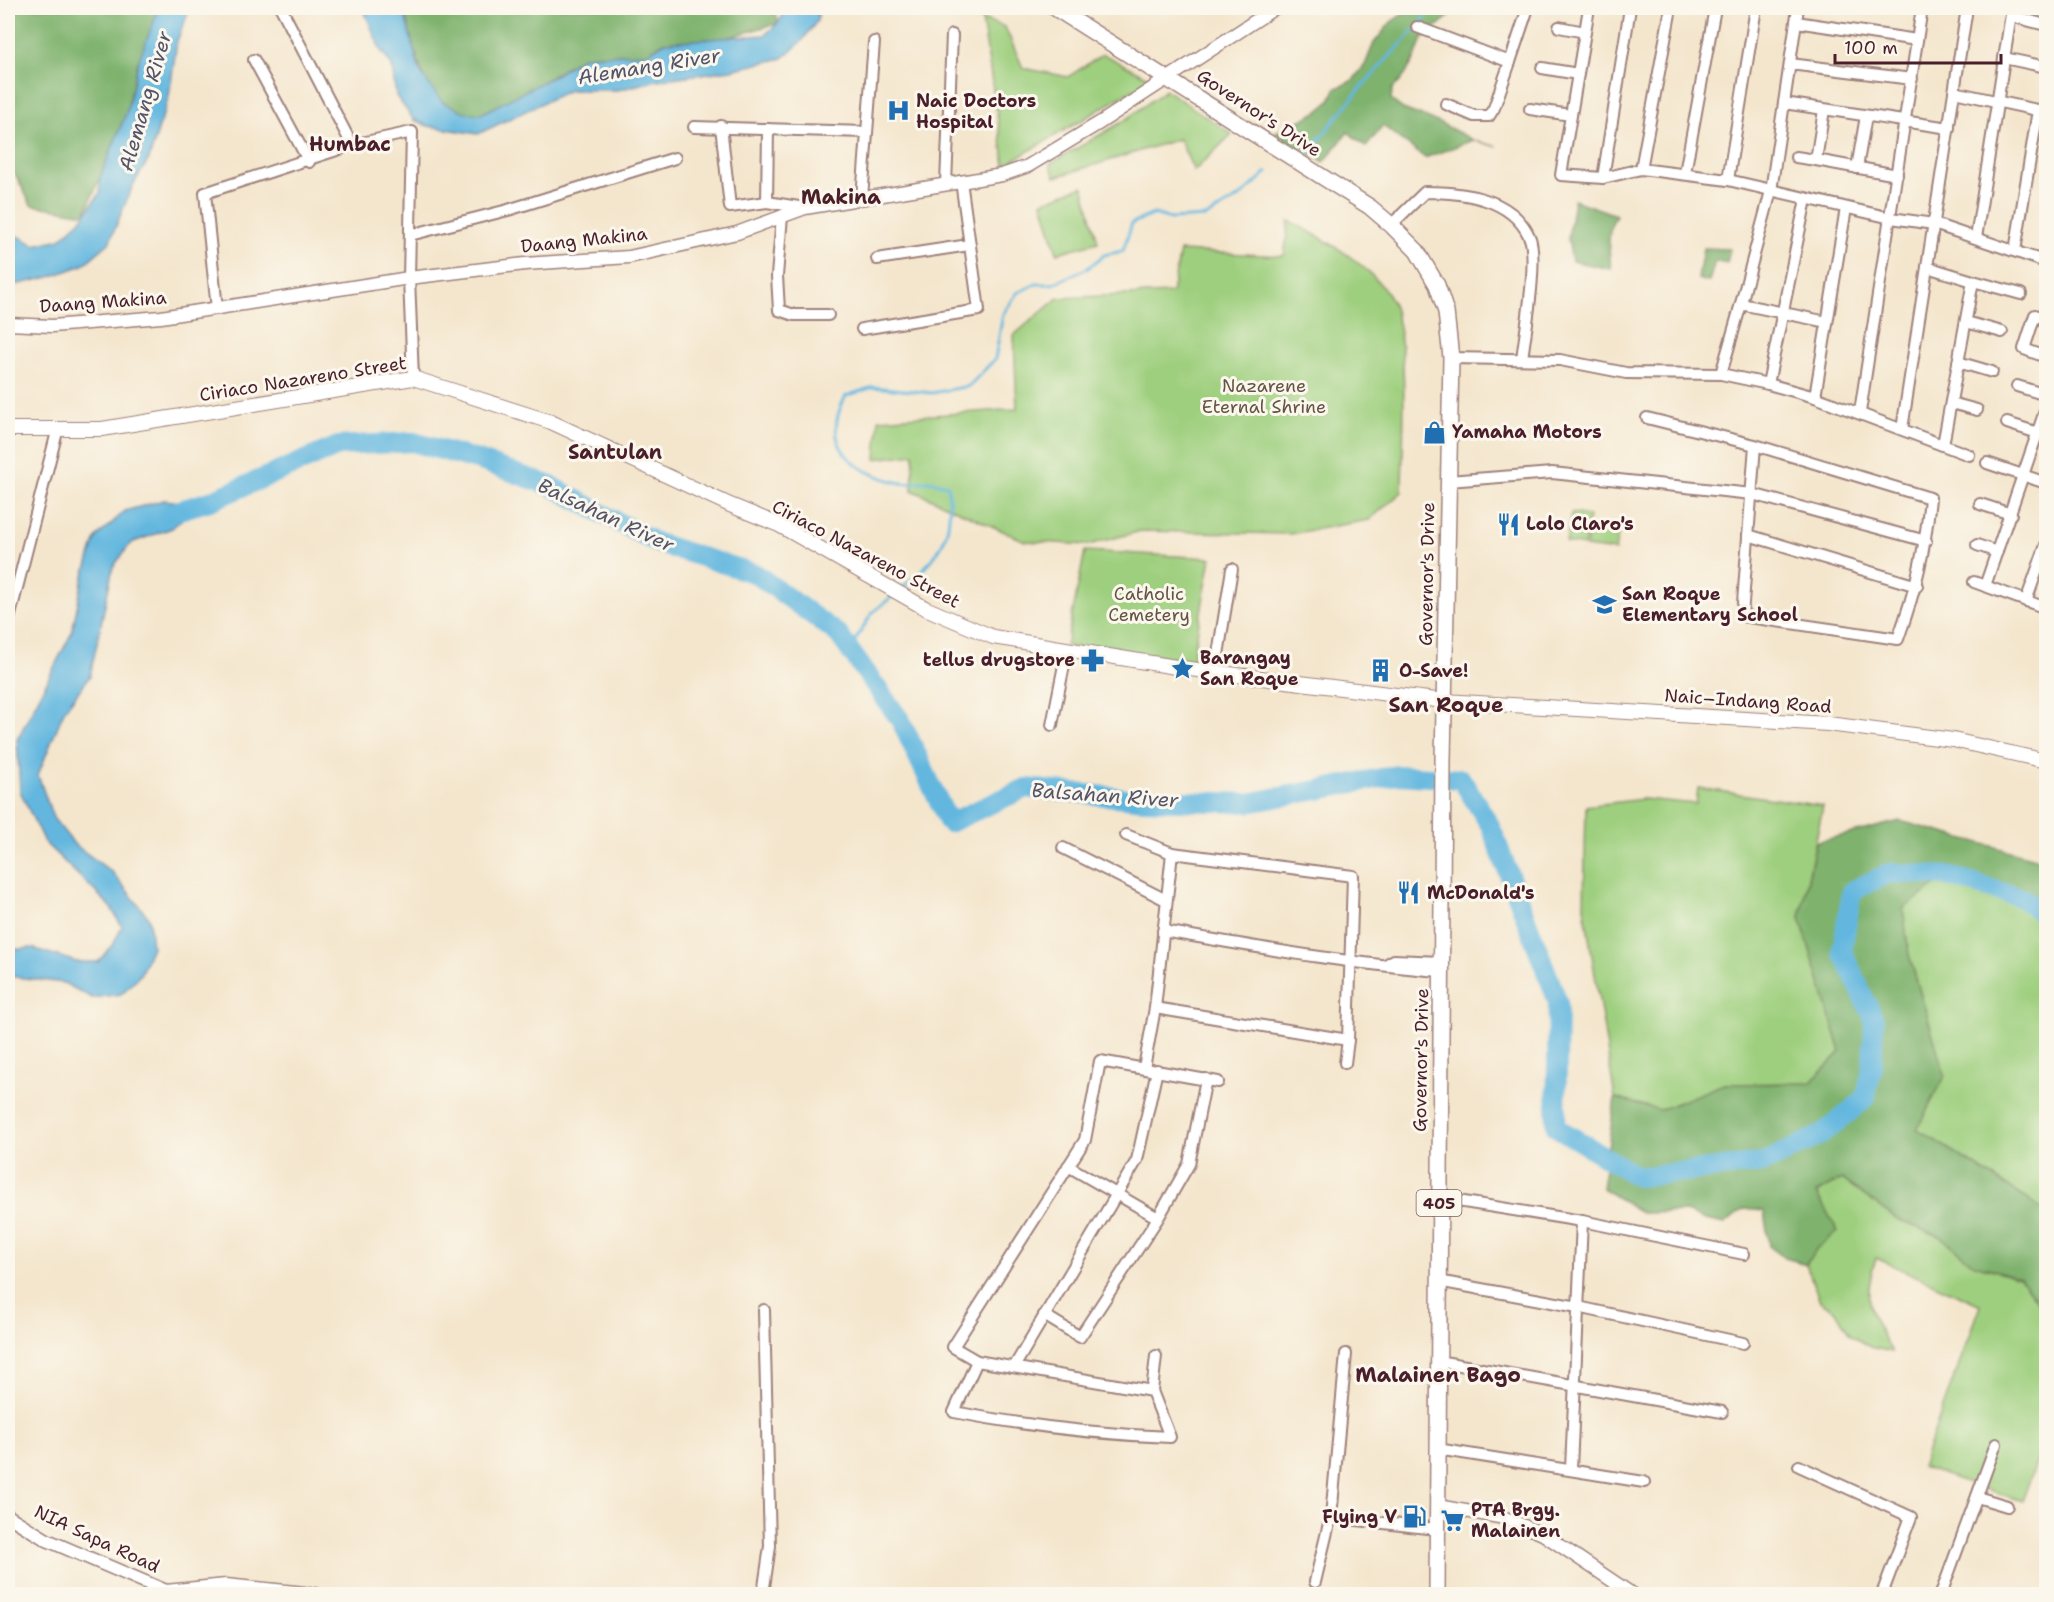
<svg xmlns="http://www.w3.org/2000/svg" width="2054" height="1602" viewBox="0 0 2054 1602" font-family="'Shantell Sans',sans-serif">
	<style>
		.green { fill: #9ecf7e; stroke: #747754; stroke-width: 1.5 }
		.forest { fill: #7eb26d; stroke: #64684c; stroke-width: 1.5 }
		.water { fill: #63b7df; stroke: #566b85; stroke-width: 1.5 }
		.lines { fill: none; stroke-linecap: round; stroke-linejoin: round }
		.stream { stroke: #63b7df; stroke-width: 3 }
		.river { stroke: #63b7df; stroke-width: 20 }
		.minor-casing { stroke: #9f827c; stroke-width: 14 }
		.tertiary-casing { stroke: #9f827c; stroke-width: 15 }
		.secondary-casing { stroke: #9f827c; stroke-width: 16 }
		.primary-casing { stroke: #9f827c; stroke-width: 18 }
		.minor { stroke: #fff; stroke-width: 10 }
		.tertiary { stroke: #fff; stroke-width: 12 }
		.secondary { stroke: #fff; stroke-width: 14 }
		.primary { stroke: #fff; stroke-width: 15 }
		.labels { text-anchor: middle; stroke-width: 6; stroke-linejoin: round; paint-order: stroke }
		.shield { fill: #fbf7ec; stroke: #7f6065; stroke-width: 1.5 }
		.shield-label { font-size: 16px; font-weight: bold; fill: #4a1f2b }
		.poi-label { font-size: 18px; font-weight: bold; fill: #4a1f2b; stroke: #fbf7ec; text-anchor: start }
		.street-label { font-size: 18px; fill: #4a1f2b; stroke: #fbf7ec }
		.park-label { font-size: 18px; fill: #635444; stroke: #fbf7ec }
		.water-label { font-size: 20px; font-style: italic; fill: #53546a; stroke: #fbf7ec }
		.neighbourhood-label { font-size: 20px; font-weight: bold; fill: #4a1f2b; stroke: #fbf7ec }
		.quarter-label { font-size: 21px; font-weight: bold; fill: #4a1f2b; stroke: #fbf7ec }
	</style>
	<rect width="100%" height="100%" fill="#fbf7ec"/>
	<filter id="ink" filterUnits="userSpaceOnUse"><feTurbulence type="fractalNoise" baseFrequency=".0167" numOctaves="2"/><feDisplacementMap in="SourceGraphic" scale="12" xChannelSelector="R" yChannelSelector="G"/><feConvolveMatrix kernelMatrix="1 2 1 2 8 2 1 2 1" color-interpolation-filters="sRGB"/></filter>
	<filter id="wash" filterUnits="userSpaceOnUse"><feTurbulence type="fractalNoise" baseFrequency=".008" numOctaves="4" result="noise"/><feDisplacementMap in="SourceGraphic" scale="24" xChannelSelector="R" yChannelSelector="G"/><feGaussianBlur stdDeviation="1.35" result="paint"/><feColorMatrix in="noise" values="0 0 0 0 0 0 0 0 0 0 0 0 0 0 0 0 0 1.4 0 .05"/><feComposite in="paint" operator="in"/></filter>
	<g filter="url(#wash)">
		<rect width="100%" height="100%" fill="#f4e6cd"/>
		<g class="green">
			<path d="M982,19L1005,27L1023,68L1068,77L1103,54L1152,79L1005,165Z"/>
			<path d="M1166,90L1232,134L1194,171L1179,139L1055,177L1050,164L1122,122Z"/>
			<path d="M1083,186L1098,242L1057,253L1042,202Z"/>
			<path d="M1289,221C1323,238 1363,260 1386,291C1412,326 1402,446 1402,492L1369,520L1290,534L1141,531L1088,545L1025,541L912,490L914,454L876,459L879,419L1017,409L1014,335L1058,298L1172,293L1180,251L1284,256Z"/>
			<path d="M1571,513L1589,516L1584,546L1566,543Z"/>
			<path d="M1589,529L1618,534L1615,551L1586,547Z"/>
			<path d="M1085,551L1211,558L1192,661L1066,646Z"/>
			<path d="M1698,788L1823,806L1800,917L1841,1052L1810,1083L1724,1084L1660,1110L1615,1098L1584,907L1586,806L1643,799L1696,804Z"/>
			<path d="M1947,876L2022,898L2046,916V982L2042,988L2046,991V1211L1917,1129L1945,1076L1909,955L1903,909Z"/>
			<path d="M1842,1179L1896,1219L1941,1237L1972,1263L2020,1278L2040,1305L2046,1302V1437L2022,1501L1921,1467L1981,1305L1876,1258C1861,1303 1870,1312 1892,1352L1870,1347L1851,1336L1836,1311L1820,1301L1806,1264L1817,1248L1837,1231L1816,1193Z"/>
		</g>
		<g class="forest">
			<path d="M8,8H160L137,66L127,111L85,214L31,205L8,160Z"/>
			<path d="M403,8H775L778,23L720,40L664,42L648,53L584,56L479,122C468,116 455,111 445,104C418,85 413,38 403,8Z"/>
			<path d="M1412,8H1460L1423,37L1414,60L1401,81L1392,89L1391,100L1403,109L1440,123L1473,140L1498,147L1473,140L1425,158L1383,126L1366,147L1348,132L1324,162L1275,133L1317,112L1329,102L1335,89L1353,80L1365,65L1374,43L1391,22Z"/>
			<path d="M1574,200L1616,215C1606,231 1609,251 1611,269L1572,261L1568,239Z"/>
			<path d="M1703,248L1730,249L1727,263L1715,261L1709,282L1698,279Z"/>
			<path d="M1900,821L2046,861V916L2022,898L1948,876L1903,909L1909,955L1945,1076L1917,1129L2046,1211V1302L2040,1305L2020,1278L1972,1263L1941,1237L1896,1219L1842,1179L1816,1193L1838,1231L1817,1248L1806,1264L1785,1258L1769,1246L1764,1211L1744,1209L1724,1224L1705,1220L1686,1212L1642,1213L1602,1188L1615,1098L1660,1110L1724,1084L1810,1083L1841,1052L1800,917L1816,842Z"/>
		</g>
		<g class="water">
			<path d="M159,8H190L177,41L169,96L149,159L133,185L109,243L83,265L50,277L15,285L8,275V224L14,234L35,245L60,239L80,221L100,193V178L127,111L138,62Z"/>
			<path d="M363,8H403L420,72L442,102L467,113L481,114L552,77L584,56L648,53L665,42L765,35L778,23L787,8H819L817,21L802,41L783,58L731,70L657,80L618,90H569L478,134L428,126L414,120L396,96L392,66L380,49Z"/>
			<path d="M164,500L198,504L172,528L131,543L113,567L90,676L64,711L38,775L53,818L74,844L113,873L149,918L152,947L140,975L121,994L92,998L64,983L8,976V950L32,948L77,962H98L113,944L122,927L110,906L44,842L20,791L17,740L72,632L82,582L96,538L125,511Z"/>
		</g>
		<g class="lines">
			<g class="stream">
				<path d="M1419,25L1433,8"/>
				<path d="M1307,154L1364,84L1414,30"/>
				<path d="M900,590C941,555 954,540 948,485C942,484 935,482 929,481C920,481 910,485 901,483C855,473 818,446 846,396L873,387L932,393L969,386L995,359L1003,314L1017,293L1036,284H1052L1088,268L1104,255L1123,251L1132,223L1154,214L1171,219L1206,217L1241,196L1267,172"/>
				<path d="M850,649L872,613L893,596"/>
			</g>
			<path class="river" d="M173,512L210,501L338,446L413,442L481,461L551,486L657,543L756,574L838,634L901,721L949,823L1026,788L1145,800L1248,803L1397,775L1461,779L1490,825L1558,1002L1556,1127L1638,1177L1763,1163L1821,1135L1865,1099L1872,1070L1874,1019L1842,951L1852,891L1889,873L1947,876L2022,898L2046,916"/>
		</g>
	</g>
	<g filter="url(#ink)">
		<g class="lines">
			<defs>
				<g id="minor">
					<path d="M281,8L352,145"/>
					<path d="M1589,8L1561,175L1603,178"/>
					<path d="M1630,8L1603,178L1641,169L1728,180L1891,218L1934,224L2046,262"/>
					<path d="M2011,16L2046,25"/>
					<path d="M1796,22L1917,40"/>
					<path d="M1417,27L1510,62L1528,8"/>
					<path d="M1559,27L1585,32"/>
					<path d="M2004,58L2046,67"/>
					<path d="M254,60L309,162"/>
					<path d="M1790,64L1912,79"/>
					<path d="M1542,68L1578,74"/>
					<path d="M1954,92L2046,112"/>
					<path d="M1784,103L1949,128"/>
					<path d="M1446,104L1474,116H1489L1494,108L1510,62"/>
					<path d="M1530,109L1571,115"/>
					<path d="M1824,110L1816,160L1897,175"/>
					<path d="M721,126L730,207L767,202L805,208"/>
					<path d="M694,127L866,132"/>
					<path d="M1796,157L1816,160"/>
					<path d="M1857,168L1866,116"/>
					<path d="M1641,169L1671,8"/>
					<path d="M1685,173L1715,8"/>
					<path d="M1728,180L1756,8"/>
					<path d="M946,184L952,35"/>
					<path d="M862,198L874,42"/>
					<path d="M767,202L768,129"/>
					<path d="M782,216L777,276L779,310L794,315H828"/>
					<path d="M1391,225L1425,192C1461,192 1511,197 1529,236C1539,256 1525,334 1522,359"/>
					<path d="M410,235L508,210L675,158"/>
					<path d="M1976,238L2012,8"/>
					<path d="M2015,251L2038,110"/>
					<path d="M877,259L969,245"/>
					<path d="M1927,267L1973,281L1943,445"/>
					<path d="M1973,281L2021,294"/>
					<path d="M217,309L205,193L352,145L412,132L409,278L413,378"/>
					<path d="M1739,311L1771,191L1798,8"/>
					<path d="M2046,319L2035,315L2024,349L2046,357"/>
					<path d="M1966,322L2002,332"/>
					<path d="M862,329L979,310L961,181"/>
					<path d="M1451,358L1560,360L1626,373L1721,374L1768,384L1815,397L1969,455"/>
					<path d="M1958,362L1992,372"/>
					<path d="M1721,374L1741,304L1827,322"/>
					<path d="M1768,384L1806,199"/>
					<path d="M2017,386L2046,395"/>
					<path d="M1815,397L1846,208"/>
					<path d="M1951,403L1977,410"/>
					<path d="M1860,412L1922,8"/>
					<path d="M1647,418L1755,445L1930,498C1925,551 1916,589 1898,639L1742,616L1755,445"/>
					<path d="M2007,423L2038,433"/>
					<path d="M1902,429L1967,8"/>
					<path d="M1987,463L2046,483"/>
					<path d="M1448,481L1552,473L1752,494L1926,541"/>
					<path d="M1980,504L2011,514"/>
					<path d="M1748,535L1917,586"/>
					<path d="M1977,545L1997,552"/>
					<path d="M1974,582L2046,608"/>
					<path d="M1985,586L2046,408"/>
					<path d="M2026,601L2046,545"/>
					<path d="M8,623L58,428"/>
					<path d="M1215,673L1232,569"/>
					<path d="M1052,725L1067,650"/>
					<path d="M1126,835L1172,853L1353,876L1348,1040L1345,1063"/>
					<path d="M1063,848L1166,900"/>
					<path d="M1163,931C1256,947 1348,964 1442,971"/>
					<path d="M1387,964L1394,960L1441,962"/>
					<path d="M1155,1008L1348,1040"/>
					<path d="M1144,1068L1155,1008L1172,853"/>
					<path d="M1068,1166L1158,1218"/>
					<path d="M1439,1198L1582,1221L1744,1254"/>
					<path d="M1438,1281L1578,1307L1743,1343"/>
					<path d="M1044,1315L1080,1337L1158,1218L1189,1164L1206,1079"/>
					<path d="M1346,1354L1331,1517L1436,1529"/>
					<path d="M977,1361L954,1412C1026,1426 1096,1434 1170,1437L1152,1391L1156,1356"/>
					<path d="M1438,1361L1722,1412"/>
					<path d="M1014,1367L1137,1160L1157,1070"/>
					<path d="M1152,1391L977,1361L953,1347L1085,1140L1100,1061L1218,1082"/>
					<path d="M1437,1449L1644,1482"/>
					<path d="M1799,1466L1911,1517L1882,1594"/>
					<path d="M1571,1469L1582,1221"/>
					<path d="M1977,1497L2007,1506"/>
					<path d="M1315,1582L1331,1515"/>
					<path d="M763,1594L770,1546L764,1310"/>
					<path d="M1941,1594L1996,1444"/>
				</g>
				<g id="tertiary">
					<path d="M8,324L52,326L161,317L409,278L525,264L629,257L737,233L805,208L1002,175L1028,166L1101,122L1275,8"/>
					<path d="M1437,1506L1505,1518L1543,1534L1632,1594"/>
					<path d="M8,1516L47,1540L166,1591L226,1585L315,1594"/>
				</g>
				<path id="secondary" d="M8,429H102L413,378L551,422L730,505L779,525L925,608L993,637L1182,668L1444,701L1828,724L1953,740L2046,761"/>
				<path id="primary" d="M1055,8L1370,207L1391,225L1417,251L1437,285L1446,312L1451,358L1443,760L1437,1594"/>
			</defs>
			<use href="#minor" class="minor-casing"/>
			<use href="#tertiary" class="tertiary-casing"/>
			<use href="#secondary" class="secondary-casing"/>
			<use href="#primary" class="primary-casing"/>
			<use href="#minor" class="minor"/>
			<use href="#tertiary" class="tertiary"/>
			<use href="#secondary" class="secondary"/>
			<use href="#primary" class="primary"/>
		</g>
	</g>
	<defs>
		<symbol id="hospital-bare" viewBox="-9 -9 18 18"><path d="M-5-5h3v3.5h4V-5h3V5h-3V1.5h-4V5h-3Z" fill="#1f6fb2" stroke="#fbf7ec" stroke-width="2.5" paint-order="stroke"/></symbol>
		<symbol id="shop-bare" viewBox="-9 -9 18 18"><path d="M-5-2.5h2.3a2.7 3.5 0 0 1 5.4 0H5L5.5 6h-11ZM-1.5-2.5h3a1.5 2.3 0 0 0-3 0Z" fill="#1f6fb2" stroke="#fbf7ec" stroke-width="2.5" paint-order="stroke"/></symbol>
		<symbol id="restaurant-bare" viewBox="-9 -9 18 18"><path d="M-5-6h1v4h1v-4h1v4h1v-4h1v5L-1.5 .5V6h-2V.5L-5-1ZM5-6V6H3V1.5H1.5Q1.5-4 5-6Z" fill="#1f6fb2" stroke="#fbf7ec" stroke-width="2.5" paint-order="stroke"/></symbol>
		<symbol id="school-bare" viewBox="-9 -9 18 18"><path d="M0-5L7-2L0 1L-7-2ZM-4 1L0 2.5L4 1V4Q0 6-4 4Z" fill="#1f6fb2" stroke="#fbf7ec" stroke-width="2.5" paint-order="stroke"/></symbol>
		<symbol id="pharmacy-bare" viewBox="-9 -9 18 18"><path d="M-2-6h4v4h4v4h-4v4h-4v-4h-4v-4h4Z" fill="#1f6fb2" stroke="#fbf7ec" stroke-width="2.5" paint-order="stroke"/></symbol>
		<symbol id="sight-bare" viewBox="-9 -9 18 18"><path d="M0-6L1.8-2.2L6-1.7L2.9 1.2L3.7 5.4L0 3.3L-3.7 5.4L-2.9 1.2L-6-1.7L-1.8-2.2Z" fill="#1f6fb2" stroke="#fbf7ec" stroke-width="2.5" paint-order="stroke"/></symbol>
		<symbol id="building-bare" viewBox="-9 -9 18 18"><path d="M-4-6H4V6H1V3H-1V6H-4ZM-2.5-4.3h1.7v1.8h-1.7ZM.8-4.3h1.7v1.8H.8ZM-2.5-1h1.7V.8h-1.7ZM.8-1h1.7V.8H.8Z" fill="#1f6fb2" stroke="#fbf7ec" stroke-width="2.5" paint-order="stroke"/></symbol>
		<symbol id="fuel-bare" viewBox="-9 -9 18 18"><path d="M-5.5-6h7V0h2V4h1.3V-2.5L3-4.5l.8-.8L6-3V5H2.5V1h-1V6h-7ZM-4.2-4.7v3.2H.2V-4.7Z" fill="#1f6fb2" stroke="#fbf7ec" stroke-width="2.5" paint-order="stroke"/></symbol>
		<symbol id="supermarket-bare" viewBox="-9 -9 18 18"><path d="M-6-5.5h2.5l.6 2H6L4.5 2H-2.5L-4.4-4H-6ZM-1.5 3.2a1.3 1.3 0 1 0 .1 0ZM3 3.2a1.3 1.3 0 1 0 .1 0Z" fill="#1f6fb2" stroke="#fbf7ec" stroke-width="2.5" paint-order="stroke"/></symbol>
	</defs>
	<g fill-rule="evenodd">
		<use href="#hospital-bare" x="882" y="94" width="33" height="33"/>
		<use href="#shop-bare" x="1418" y="416" width="33" height="33"/>
		<use href="#restaurant-bare" x="1492" y="508" width="33" height="33"/>
		<use href="#school-bare" x="1588" y="588" width="33" height="33"/>
		<use href="#pharmacy-bare" x="1076" y="644" width="33" height="33"/>
		<use href="#sight-bare" x="1166" y="652" width="33" height="33"/>
		<use href="#building-bare" x="1364" y="654" width="33" height="33"/>
		<use href="#restaurant-bare" x="1392" y="876" width="33" height="33"/>
		<use href="#fuel-bare" x="1398" y="1500" width="33" height="33"/>
		<use href="#supermarket-bare" x="1436" y="1504" width="33" height="33"/>
	</g>
	<g class="labels">
		<rect class="shield" x="1416.5" y="1190" width="45" height="26" rx="4.5"/>
		<g class="shield-label">
			<text x="1439" y="1209">405</text>
		</g>
		<g class="poi-label">
			<text x="916" y="107">Naic Doctors<tspan x="916" dy="21">Hospital</tspan></text>
			<text x="1452" y="438">Yamaha Motors</text>
			<text x="1526" y="530">Lolo Claro's</text>
			<text x="1622" y="600">San Roque<tspan x="1622" dy="21">Elementary School</tspan></text>
			<text x="1200" y="664">Barangay<tspan x="1200" dy="21">San Roque</tspan></text>
			<text x="1075" y="666" text-anchor="end">tellus drugstore</text>
			<text x="1399" y="677">O-Save!</text>
			<text x="1427" y="899">McDonald's</text>
			<text x="1471" y="1516">PTA Brgy.<tspan x="1471" dy="21">Malainen</tspan></text>
			<text x="1397" y="1523" text-anchor="end">Flying V</text>
		</g>
		<g class="street-label">
			<text transform="translate(1259 113) rotate(33)" y="6">Governor's Drive</text>
			<text transform="translate(584 240) rotate(-6)" y="6">Daang Makina</text>
			<text transform="translate(103 302) rotate(-4)" y="6">Daang Makina</text>
			<text transform="translate(303 379) rotate(-9)" y="6">Ciriaco Nazareno Street</text>
			<text transform="translate(866 554) rotate(28)" y="6">Ciriaco Nazareno Street</text>
			<text transform="translate(1427 574) rotate(-89)" y="6">Governor's Drive</text>
			<text transform="translate(1748 701) rotate(4)" y="6">Naic–Indang Road</text>
			<text transform="translate(1421 1060) rotate(-89)" y="6">Governor's Drive</text>
			<text transform="translate(97 1539) rotate(25)" y="6">NIA Sapa Road</text>
		</g>
		<g class="park-label">
			<text x="1264" y="392">Nazarene<tspan x="1264" dy="21">Eternal Shrine</tspan></text>
			<text x="1149" y="600">Catholic<tspan x="1149" dy="21">Cemetery</tspan></text>
		</g>
		<g class="water-label">
			<text transform="translate(649 66) rotate(-9)" y="7">Alemang River</text>
			<text transform="translate(145 101) rotate(-74)" y="7">Alemang River</text>
			<text transform="translate(606 515) rotate(25)" y="7">Balsahan River</text>
			<text transform="translate(1105 795) rotate(4)" y="7">Balsahan River</text>
		</g>
		<g class="neighbourhood-label">
			<text x="350" y="151">Humbac</text>
			<text x="841" y="204">Makina</text>
			<text x="615" y="459">Santulan</text>
		</g>
		<g class="quarter-label">
			<text x="1446" y="712">San Roque</text>
			<text x="1438" y="1382">Malainen Bago</text>
		</g>
	</g>
	<rect width="2054" height="1602" fill="none" stroke="#fbf7ec" stroke-width="30"/>
	<path d="M1835 54v9h166v-9" fill="none" stroke="#4a1f2b" stroke-width="3"/>
	<text x="1844" y="54" font-size="18" fill="#4a1f2b" stroke="#fbf7ec" stroke-width="4.5" paint-order="stroke">100 m</text>
</svg>
